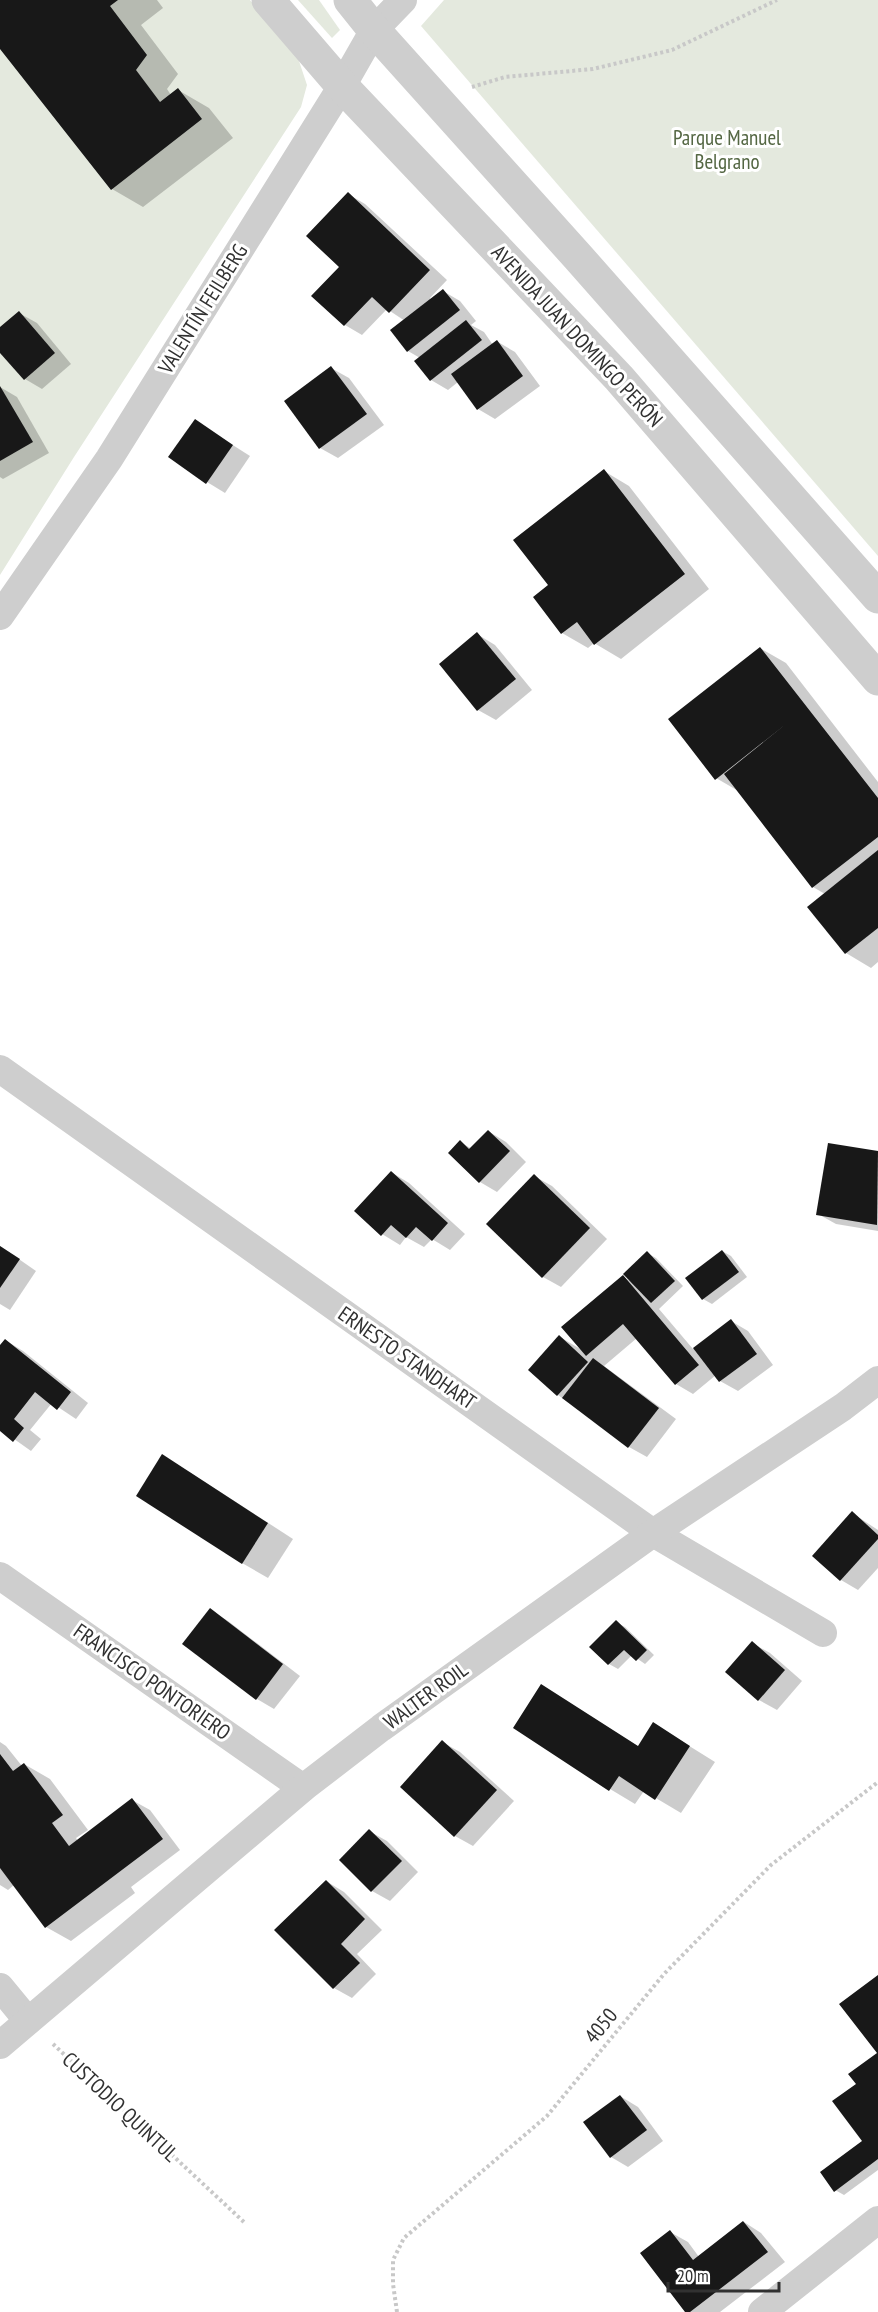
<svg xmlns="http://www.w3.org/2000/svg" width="878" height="2312" viewBox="0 0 878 2312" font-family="'PT Sans Narrow',sans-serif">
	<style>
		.green { fill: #e4e9de }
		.shadow { fill: #0003 }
		.building { fill: #181818 }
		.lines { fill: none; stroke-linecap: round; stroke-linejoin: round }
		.path { stroke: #c8c8c8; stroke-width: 4; stroke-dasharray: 3 3; stroke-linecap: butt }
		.minor { stroke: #cecece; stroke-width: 28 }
		.tertiary { stroke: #cecece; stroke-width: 33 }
		.labels { text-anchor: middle; stroke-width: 6; stroke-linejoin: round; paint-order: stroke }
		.park-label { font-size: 21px; fill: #546743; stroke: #fff }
		.street-label { font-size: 21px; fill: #313131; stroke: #fff }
	</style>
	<rect width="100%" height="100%" fill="#fff"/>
	<g class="green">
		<path d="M0,0H250L298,58L307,85L301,107L74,457L0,575Z"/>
		<path d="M298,0H319L340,30L332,38Z"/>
		<path d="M444,0H878V556L421,26Z"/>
	</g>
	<g class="shadow">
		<path d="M0,0H157L163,8L141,25L178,74L167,89L171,95L178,90L209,108L233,138L143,207L112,189L0,47Z"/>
		<path d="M348,194L365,204L447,280L430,298L431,300L443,291L460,301L476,321L471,325L484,332L493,345L498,342L515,352L540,386L495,419L478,409L458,382L448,390L431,380L420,358L408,351L405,321L387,309L362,335L345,325L313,296L341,267Z"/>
		<path d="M19,313L37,323L71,364L42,389L25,379L0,351V329Z"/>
		<path d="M331,368L349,378L384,425L338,458L320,448L286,401Z"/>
		<path d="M0,387L17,397L49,453L3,479L0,477Z"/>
		<path d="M195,421L250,456L225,493L207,482Z"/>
		<path d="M604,471L629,486L709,589L621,659L594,643L588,648L562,633L535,597L550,585Z"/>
		<path d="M477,634L495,645L532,690L496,720L478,710Z"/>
		<path d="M760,648L786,663L878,782V962L871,968L846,953L825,894L813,887L740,792L716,778Z"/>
		<path d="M488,1131L506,1142L526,1162L497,1192L480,1182L460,1142L472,1149Z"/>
		<path d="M830,1145L878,1153V1231L836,1224L818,1214Z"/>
		<path d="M391,1172L409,1183L465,1234L450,1250L432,1239L424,1247L406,1237L400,1245L382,1234Z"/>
		<path d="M534,1176L552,1186L607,1239L561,1287L543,1277L488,1224Z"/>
		<path d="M0,1246L36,1271L10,1310L0,1304Z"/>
		<path d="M722,1251L731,1256L747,1277L712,1304L703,1299Z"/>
		<path d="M647,1253L656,1258L683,1286L659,1309L693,1349L731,1321L748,1331L773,1365L738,1391L720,1381L716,1375L693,1394L676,1384L637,1338L604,1366L676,1419L647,1457L629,1447L558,1395L530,1370L560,1337L582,1350L623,1277L632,1282Z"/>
		<path d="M5,1340L23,1351L88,1403L76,1419L52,1403L30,1430L41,1439L31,1451L0,1429V1347Z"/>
		<path d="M188,1471L293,1539L268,1578L242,1563Z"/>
		<path d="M852,1513L878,1530V1568L858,1590L841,1580Z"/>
		<path d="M210,1610L228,1621L300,1676L274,1709L257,1699Z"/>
		<path d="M616,1622L625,1627L654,1655L645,1664L632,1655L618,1669L609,1664L591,1647Z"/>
		<path d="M752,1643L770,1653L802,1681L777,1710L759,1700L727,1672Z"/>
		<path d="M542,1686L639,1747L654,1724L715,1762L681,1813L644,1791L635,1804L610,1789Z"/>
		<path d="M0,1742L6,1746L22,1766L24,1764L50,1779L88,1830L76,1838L78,1841L132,1800L150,1810L180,1850L131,1887L135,1893L71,1941L46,1927L14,1885L8,1890L0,1885Z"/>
		<path d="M442,1742L460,1752L514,1801L473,1846L455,1836L402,1787Z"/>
		<path d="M369,1831L387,1841L418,1872L390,1901L372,1891L341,1860Z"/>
		<path d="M326,1881L344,1892L382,1930L357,1954L376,1974L352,1998L334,1988L276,1930Z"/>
		<path d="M878,2054V2170L844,2195L835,2190L867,2146L858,2084Z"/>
		<path d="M620,2096L638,2107L663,2141L628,2167L611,2157Z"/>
		<path d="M744,2222L761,2233L785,2262L720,2312H687L670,2232L688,2242L699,2257Z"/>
	</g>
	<g class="building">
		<path d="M0,0H118L110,6L147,55L136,70L160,102L178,88L202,119L111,190L0,49Z"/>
		<path d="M348,192L430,270L389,313L372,297L344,326L311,296L339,267L306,236Z"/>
		<path d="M443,289L460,310L407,352L390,330Z"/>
		<path d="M19,311L55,353L24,380L0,353V327Z"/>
		<path d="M466,320L482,340L430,381L414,361Z"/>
		<path d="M497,340L523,376L477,410L451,374Z"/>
		<path d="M331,366L367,414L319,449L284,401Z"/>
		<path d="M0,386L33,442L0,461Z"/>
		<path d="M195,419L233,445L206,484L168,457Z"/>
		<path d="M604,469L685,574L594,645L577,622L561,634L533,597L548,585L513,540Z"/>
		<path d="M477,632L516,679L477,711L439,664Z"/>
		<path d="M760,647L878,798V837L812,888L724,774L786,724L715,780L668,719Z"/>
		<path d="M878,850V928L845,954L807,907Z"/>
		<path d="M488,1130L510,1151L479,1183L448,1153L460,1140L469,1149Z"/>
		<path d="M828,1143L878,1151L877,1225L816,1215Z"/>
		<path d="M391,1171L448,1223L432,1241L416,1227L406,1238L391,1225L381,1236L354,1211Z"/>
		<path d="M534,1174L590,1228L542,1278L486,1224Z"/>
		<path d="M0,1246L20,1259L0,1288Z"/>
		<path d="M722,1250L739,1272L702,1300L685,1278Z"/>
		<path d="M647,1251L675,1281L651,1303L623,1274Z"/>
		<path d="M623,1275L699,1365L675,1385L623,1324L586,1356L561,1327Z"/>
		<path d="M731,1319L757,1354L719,1382L693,1348Z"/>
		<path d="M559,1335L588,1362L557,1396L528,1370Z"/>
		<path d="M5,1339L71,1392L57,1410L35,1392L14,1419L24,1428L13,1442L0,1431V1345Z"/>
		<path d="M593,1358L659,1408L628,1448L562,1398Z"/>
		<path d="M162,1454L268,1523L242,1564L136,1496Z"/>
		<path d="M852,1511L878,1535V1539L840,1581L812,1556Z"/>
		<path d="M210,1608L283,1664L256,1700L182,1644Z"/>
		<path d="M616,1620L647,1650L636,1661L624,1650L608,1665L589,1647Z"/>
		<path d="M752,1641L785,1670L758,1701L725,1672Z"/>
		<path d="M541,1684L638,1746L653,1722L690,1746L655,1800L619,1776L609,1791L513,1728Z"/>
		<path d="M442,1740L497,1790L454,1837L400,1787Z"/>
		<path d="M0,1754L13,1771L24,1763L63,1815L52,1823L69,1846L132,1798L163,1839L45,1928L0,1868Z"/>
		<path d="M369,1829L402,1861L371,1892L339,1860Z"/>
		<path d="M326,1880L365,1919L341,1944L360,1963L333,1989L274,1930Z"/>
		<path d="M878,1975V2159L834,2192L820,2172L862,2141L832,2101L856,2084L848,2074L877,2053L839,2004Z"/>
		<path d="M620,2095L647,2130L610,2158L583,2122Z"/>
		<path d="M743,2221L768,2252L690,2312H685L640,2253L670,2230L693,2260Z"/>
	</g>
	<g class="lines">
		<g class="path">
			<path d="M472,87L505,77L593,69L672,50L777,0"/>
			<path d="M53,2044L245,2223"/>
			<path d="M397,2312L393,2284V2260L404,2238L547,2116L664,1974L771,1865L878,1782"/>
		</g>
		<g class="minor">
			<path d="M0,616L109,459L342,86L374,30L403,0"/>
			<path d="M0,1069L653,1533L823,1633"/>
			<path d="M0,1576L303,1788"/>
			<path d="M0,1987L28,2021"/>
			<path d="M0,2045L303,1788L381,1728L653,1533L843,1407L878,1380"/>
			<path d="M762,2312L878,2220"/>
		</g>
		<g class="tertiary">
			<path d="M268,0L342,86L619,378L878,679"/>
			<path d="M350,0L374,30L578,257L878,597"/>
		</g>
	</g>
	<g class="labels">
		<g class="park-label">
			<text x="727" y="145">Parque Manuel<tspan x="727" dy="24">Belgrano</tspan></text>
		</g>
		<g class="street-label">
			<text transform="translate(203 309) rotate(-58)" y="7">VALENTÍN FEILBERG</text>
			<text transform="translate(577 336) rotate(47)" y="7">AVENIDA JUAN DOMINGO PERÓN</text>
			<text transform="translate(407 1358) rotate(35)" y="7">ERNESTO STANDHART</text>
			<text transform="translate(152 1682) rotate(35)" y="7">FRANCISCO PONTORIERO</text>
			<text transform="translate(426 1696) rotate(-36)" y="7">WALTER ROIL</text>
			<text transform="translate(601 2026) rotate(-51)" y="7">4050</text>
			<text transform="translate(120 2107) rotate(43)" y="7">CUSTODIO QUINTUL</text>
		</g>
	</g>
	<path d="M668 2282v9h111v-9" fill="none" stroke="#313131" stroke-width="3"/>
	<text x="677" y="2282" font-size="18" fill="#313131" stroke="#ffffff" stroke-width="4.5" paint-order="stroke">20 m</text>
</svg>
